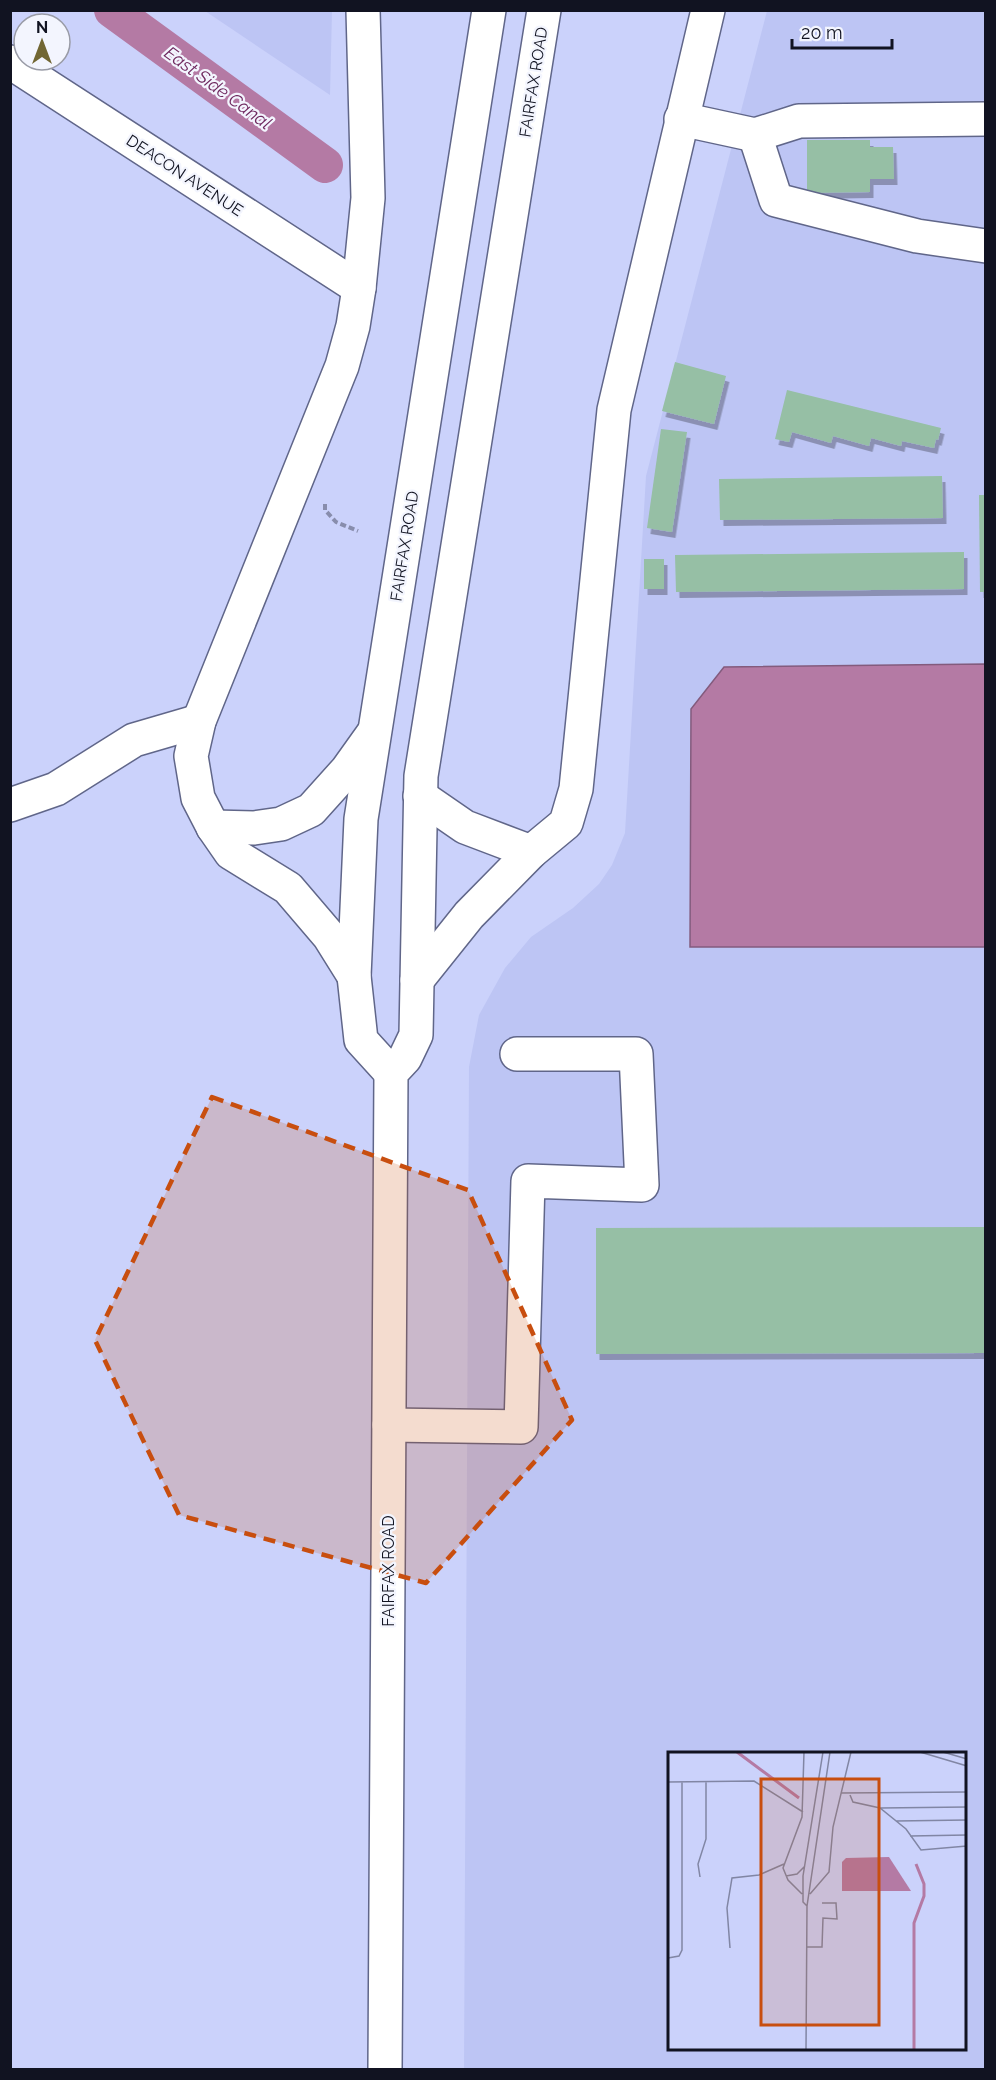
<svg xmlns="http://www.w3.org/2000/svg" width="996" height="2080" viewBox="0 0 996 2080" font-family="Raleway,sans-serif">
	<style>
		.built { fill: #bdc5f4; fill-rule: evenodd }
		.water { fill: #b47aa4; stroke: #835b7d; stroke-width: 1.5 }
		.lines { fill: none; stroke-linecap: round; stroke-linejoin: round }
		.canal { stroke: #b47aa4; stroke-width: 36 }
		.building { fill: #96bfa5; filter: url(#shadow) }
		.minor-casing { stroke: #606689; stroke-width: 36 }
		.major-casing { stroke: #606689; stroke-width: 36 }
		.path { stroke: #888dac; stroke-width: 4; stroke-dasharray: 6 3; stroke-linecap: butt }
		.minor { stroke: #fff; stroke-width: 33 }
		.major { stroke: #fff; stroke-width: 33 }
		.marked { fill: #c84e0f; fill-opacity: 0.2; stroke: #c84e0f; stroke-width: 4.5; stroke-dasharray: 12 8; stroke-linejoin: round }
		.labels { text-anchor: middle; stroke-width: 4.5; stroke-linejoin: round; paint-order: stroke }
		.street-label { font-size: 16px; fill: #111321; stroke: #f3f5fe }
		.water-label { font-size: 18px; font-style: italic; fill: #6f295f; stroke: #f3f5fe }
		.inset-river { fill: none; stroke: #b47aa4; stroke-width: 3 }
		.inset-road { fill: none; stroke: #8186a4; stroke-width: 1.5 }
		.view { fill: #c84e0f; fill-opacity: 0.15; stroke: #c84e0f; stroke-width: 3 }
		.inset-edge { fill: none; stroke: #111321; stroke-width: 3 }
	</style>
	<defs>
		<filter id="shadow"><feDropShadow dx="3.5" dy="6" stdDeviation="0" flood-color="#0004"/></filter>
	</defs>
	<rect width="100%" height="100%" fill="#cbd2fb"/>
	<g class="built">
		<path d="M205,11H332L330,95Z"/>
		<path d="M767,11H985V2069L464,2070L469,1067L479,1015L505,968L531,937L573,908L599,884L612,865L625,833L646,476ZM669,1753H964V2048H669Z"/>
	</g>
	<path class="water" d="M985,664V947H690L691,709L724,667Z"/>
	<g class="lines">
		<path class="canal" d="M112,10L325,165"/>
	</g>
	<g class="building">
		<path d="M807,140H870V147H893L894,179H870V192L807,193Z"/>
		<path d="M675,362L726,376L714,424L662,411Z"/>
		<path d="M787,390L941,428L938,440L936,439L934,448L902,441L901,446L871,438L869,446L833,436L831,443L792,432L789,442L775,439Z"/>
		<path d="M661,429L687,432L672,532L647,528Z"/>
		<path d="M942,476L943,518L720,520L719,479Z"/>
		<path d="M979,495H986V592H980Z"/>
		<path d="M964,552V589L676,592L675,555Z"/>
		<rect x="644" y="559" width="20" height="30"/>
		<path d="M986,1227V1353L596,1354V1228Z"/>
	</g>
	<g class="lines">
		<defs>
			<g id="minor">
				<path d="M10,62L359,288"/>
				<path d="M681,119L755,135L799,121L986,119"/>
				<path d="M755,135L776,200L917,236L986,246"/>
				<path d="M10,805L56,789L134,740L199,721"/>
				<path d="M389,1425L521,1427L528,1181L642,1185L636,1054H517"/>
			</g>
			<g id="major">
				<path d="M420,796L465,827L531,852"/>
				<path d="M213,827L254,828L281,824L311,810L347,770L372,735"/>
				<path d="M354,976L329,936L288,888L231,853L213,827L198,798L191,756L199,721L342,366L353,326L359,288L368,198L363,10"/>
				<path d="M417,980L469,915L531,852L566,823L576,789L614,410L708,10"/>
				<path d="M391,1073L361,1040L354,976L361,819L489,10"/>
				<path d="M385,2070L391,1073L405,1058L416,1035L421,776L544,10"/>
			</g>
		</defs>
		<use href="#minor" class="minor-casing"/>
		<use href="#major" class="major-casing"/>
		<path class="path" d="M325,504V510L336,522L358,531"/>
		<use href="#minor" class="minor"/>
		<use href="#major" class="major"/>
	</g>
	<path class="marked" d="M212,1097L468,1190L572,1420L426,1583L179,1515L95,1340Z"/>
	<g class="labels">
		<g class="street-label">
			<text transform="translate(533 82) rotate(-81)" y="6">FAIRFAX ROAD</text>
			<text transform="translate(185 175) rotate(33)" y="6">DEACON AVENUE</text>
			<text transform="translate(404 546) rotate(-81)" y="6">FAIRFAX ROAD</text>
			<text transform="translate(388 1571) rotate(-90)" y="6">FAIRFAX ROAD</text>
		</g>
		<g class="water-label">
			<text transform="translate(218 88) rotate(36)" y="6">East Side Canal</text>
		</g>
	</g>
	<g transform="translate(668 1752)">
		<rect width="298" height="298" fill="#cbd2fb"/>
		<path d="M221,105L243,139H174V110L178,106Z" fill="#b47aa4"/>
		<path class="inset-river" d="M69,0L131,46M246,298V171L256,144V132L248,112"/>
		<path class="inset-road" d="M252,0L299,14M275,0L299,7M0,30L86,29L135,60M173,41L299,40M182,43L185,50L212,56L238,77L253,98L299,94M212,56L299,55M228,69L299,68M242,84L299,83M118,124L129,122L137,114M32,125L30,112L38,87V29M134,142L120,128L115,116L134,65L136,0M142,142L161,120L165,75L183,0M139,154L135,150V124L155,0M139,195H154L155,166L169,167L168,151H154M62,196L59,156L64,126L91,123L116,112M0,206L11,204L14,198V30M138,298L139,154L162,0"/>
		<path class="view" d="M93,27H211V273H93Z"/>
		<rect width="298" height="298" class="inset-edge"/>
	</g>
	<rect width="996" height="2080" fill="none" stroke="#111321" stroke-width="24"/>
	<g transform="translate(42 42)"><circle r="28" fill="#f3f5fe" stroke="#999ba6" stroke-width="1.5"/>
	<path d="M0-4.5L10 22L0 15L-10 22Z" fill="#716633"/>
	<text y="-9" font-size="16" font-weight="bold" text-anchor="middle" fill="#111321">N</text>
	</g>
	<path d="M792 39v9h100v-9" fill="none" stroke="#111321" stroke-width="3"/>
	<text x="801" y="39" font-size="18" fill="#111321" stroke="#f3f5fe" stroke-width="4.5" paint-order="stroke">20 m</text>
</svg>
